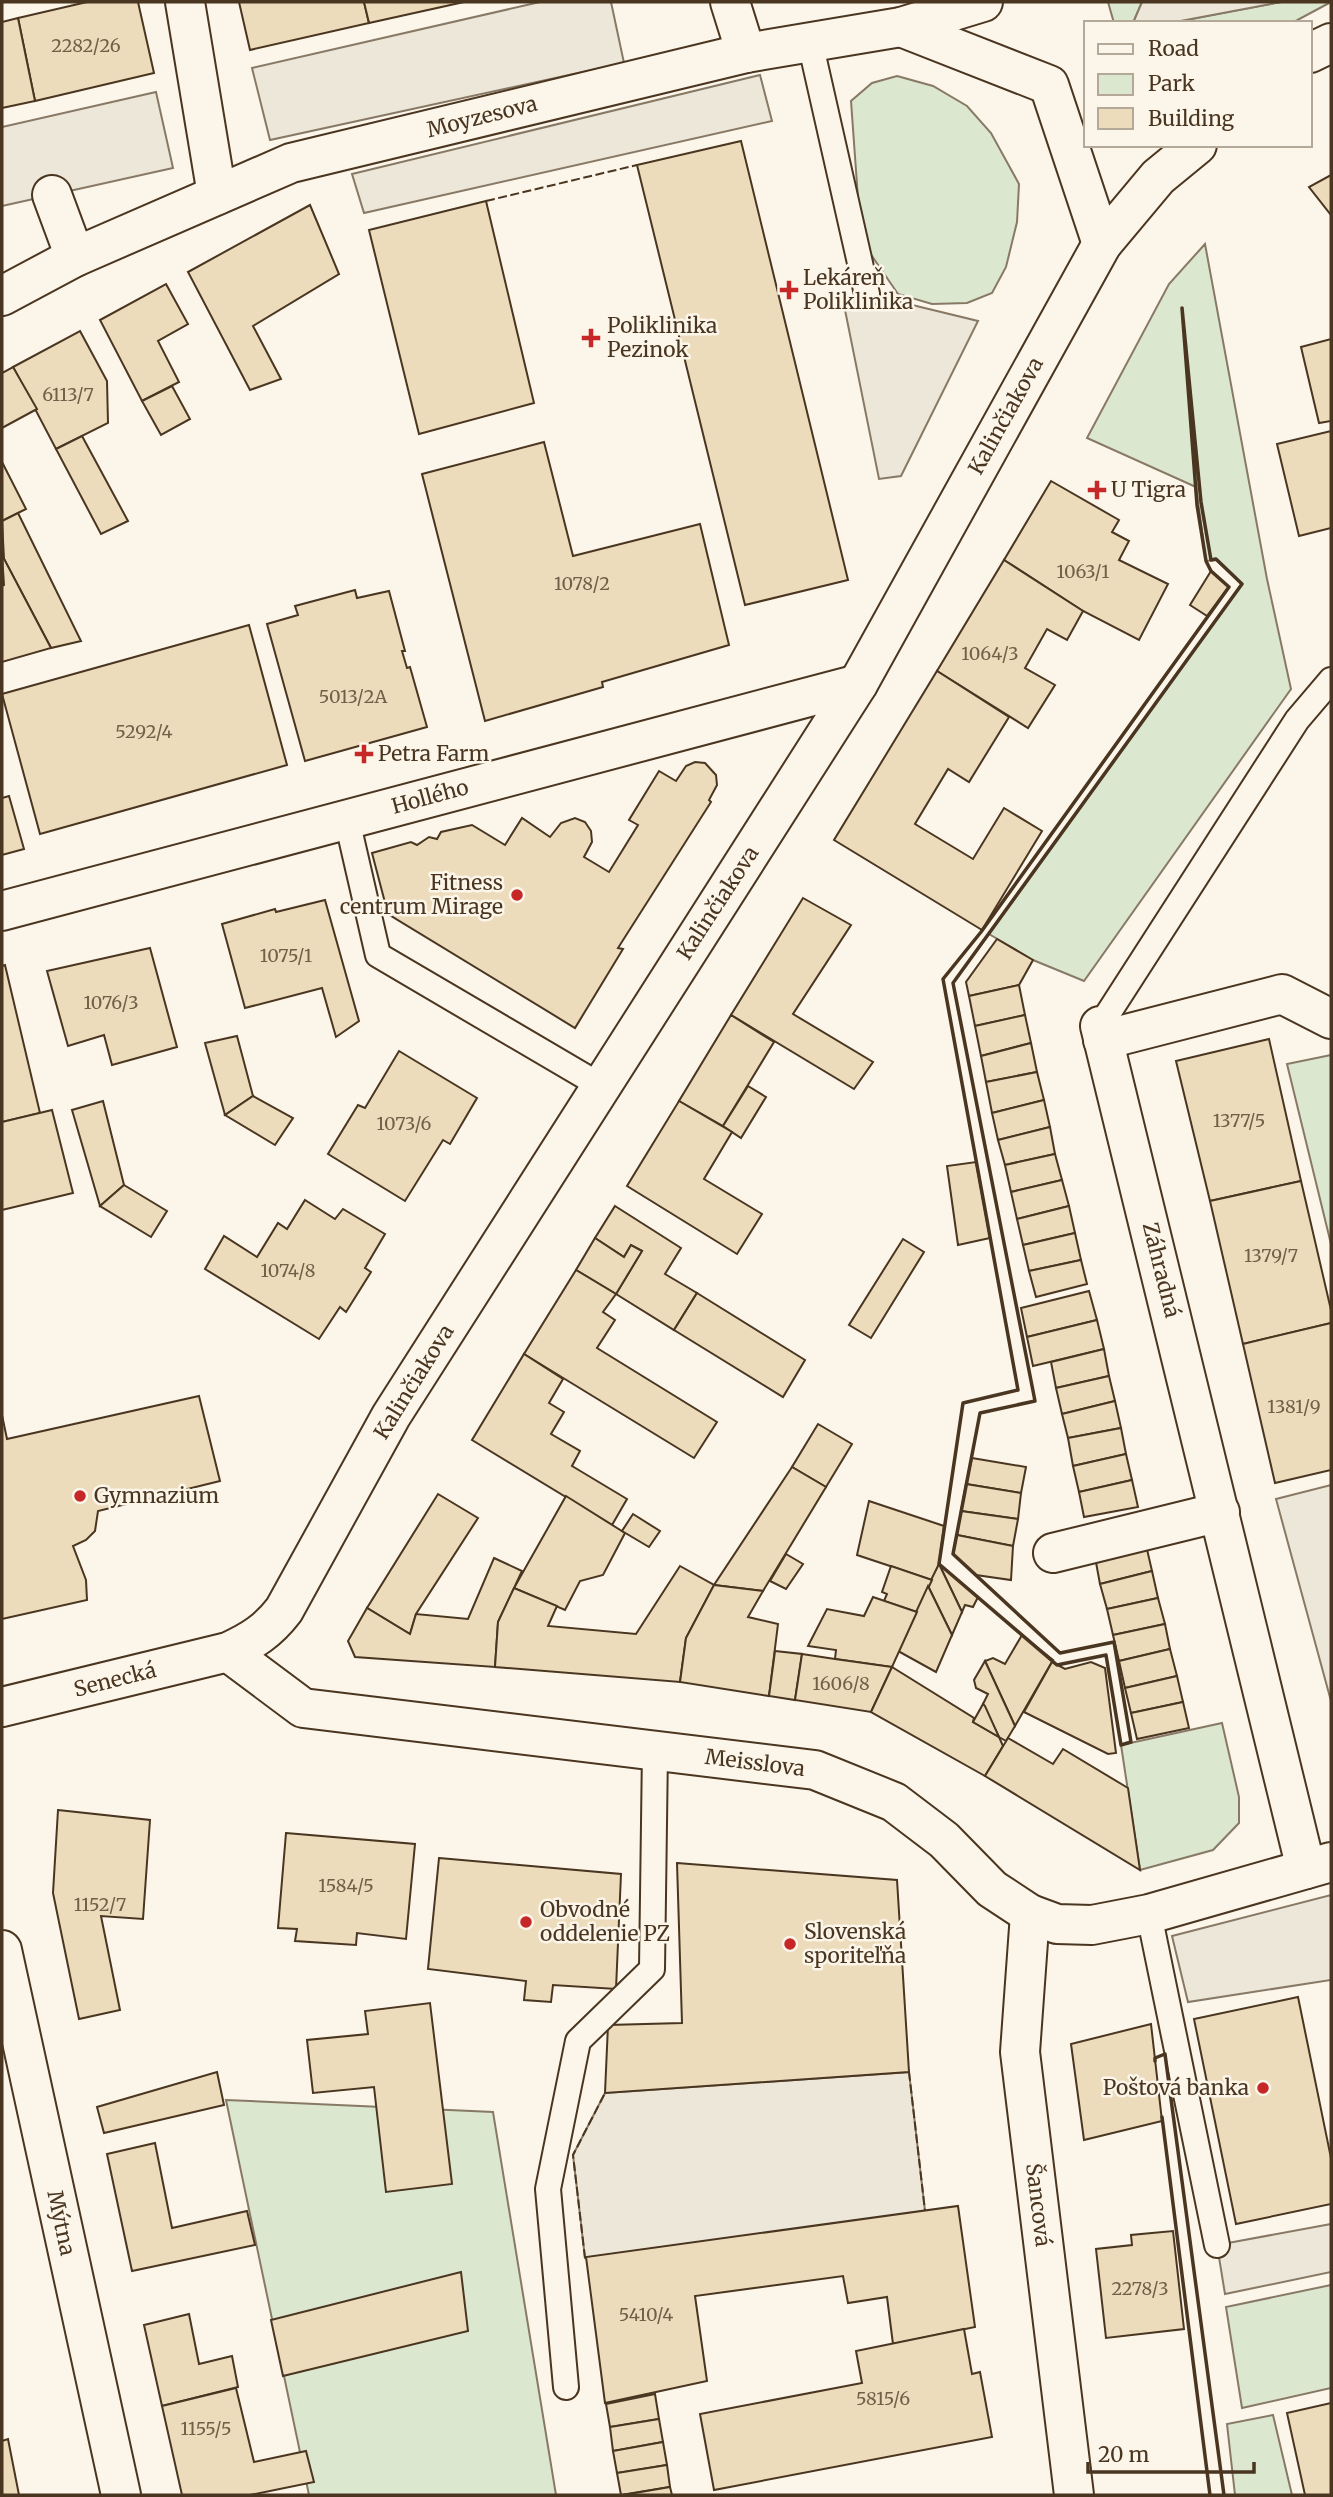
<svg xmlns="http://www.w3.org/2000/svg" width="1333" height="2497" viewBox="0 0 1333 2497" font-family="Merriweather,serif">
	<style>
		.green { fill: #dce7d0; stroke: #887966; stroke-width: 2 }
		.parking { fill: #ede7d9; stroke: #887966; stroke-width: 2 }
		.building { fill: #ecdcbc; stroke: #4a3520; stroke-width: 2 }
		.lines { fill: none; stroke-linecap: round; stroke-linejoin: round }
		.lane-casing { stroke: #4a3520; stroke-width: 28 }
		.street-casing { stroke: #4a3520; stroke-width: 42 }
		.secondary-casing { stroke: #4a3520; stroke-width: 42 }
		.lane { stroke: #fbf6e9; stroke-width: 24 }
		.street { stroke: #fbf6e9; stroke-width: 38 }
		.secondary { stroke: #fbf6e9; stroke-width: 38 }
		.fence { stroke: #4a3520; stroke-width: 2; stroke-dasharray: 9 3.5; stroke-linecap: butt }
		.wall { stroke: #4a3520; stroke-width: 3.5 }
		.poi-dot { fill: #c62828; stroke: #fbf6e9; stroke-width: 2.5 }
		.labels { text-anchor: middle; stroke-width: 5; stroke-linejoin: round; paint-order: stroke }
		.number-label { font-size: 18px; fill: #725f47 }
		.street-label { font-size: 21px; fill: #4a3520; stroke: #fbf6e9 }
		.poi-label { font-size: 21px; fill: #4a3520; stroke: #fbf6e9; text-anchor: start }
	</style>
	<rect width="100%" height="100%" fill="#fbf6e9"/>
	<g class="green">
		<path d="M1108,2H1142L1133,23H1114Z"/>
		<path d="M1281,2H1331L1292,23H1170Z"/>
		<path d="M897,76L933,86L967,106L991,133L1019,184L1017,222L1006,267L992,293L967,303L932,304L898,294L861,240L851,101L872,83Z"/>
		<path d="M1205,244L1267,579L1291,689L1084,981L1033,960L989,934L1242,584L1216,560L1206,561L1196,487L1087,438L1169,284Z"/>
		<path d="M1331,1055V1244L1287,1064Z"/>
		<path d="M1222,1723L1239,1797V1823L1213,1850L1140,1870L1121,1745Z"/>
		<path d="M226,2100L493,2112L556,2495H309Z"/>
		<path d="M1331,2285V2388L1242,2408L1226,2307Z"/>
		<path d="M1273,2415L1292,2495H1235L1227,2424Z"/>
	</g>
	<g class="parking">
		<path d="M540,2H611L624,63L270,140L252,68Z"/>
		<path d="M1142,2H1281L1170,23H1133Z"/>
		<path d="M760,75L772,121L364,213L352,174Z"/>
		<path d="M156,92L173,168L2,206V127Z"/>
		<path d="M867,294L978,321L901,476L879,479L843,300Z"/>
		<path d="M1331,1485V1701L1276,1499Z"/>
		<path d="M1331,1895V1980L1188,2002L1172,1936Z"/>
		<path d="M909,2072L925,2211L585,2258L573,2155L605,2093Z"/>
		<path d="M1331,2224V2272L1225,2294L1217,2245Z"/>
	</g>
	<g class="building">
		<path d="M87,2H138L154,73L35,101L18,18Z"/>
		<path d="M239,2H364L369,23L250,50Z"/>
		<path d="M364,2H464L369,23Z"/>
		<path d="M18,18L35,101L2,108V22Z"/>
		<path d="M741,141L848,580L745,605L637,165Z"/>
		<path d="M1331,175V215L1309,187Z"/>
		<path d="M486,201L534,403L419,434L369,230Z"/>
		<path d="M310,205L339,274L253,326L281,379L250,390L188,272Z"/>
		<path d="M166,284L188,324L158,341L179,382L142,401L100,320Z"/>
		<path d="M80,331L107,381L108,423L56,449L13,367Z"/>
		<path d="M1331,339V421L1319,423L1301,347Z"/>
		<path d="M13,367L37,409L2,428V373Z"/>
		<path d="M172,386L190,419L161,435L142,401Z"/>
		<path d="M1331,431V528L1299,536L1277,444Z"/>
		<path d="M82,436L128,521L101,534L56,449Z"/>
		<path d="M544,442L573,556L700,524L729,645L602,682L603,687L485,721L422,474Z"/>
		<path d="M2,462L26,509L2,521Z"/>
		<path d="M1051,481L1119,520L1112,532L1129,541L1119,560L1168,584L1139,640L1083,611L1004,560Z"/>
		<path d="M18,513L81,641L51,648L4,559L2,521Z"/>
		<path d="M2,555L51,648L2,662V586L4,585Z"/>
		<path d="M1004,560L1083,611L1067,640L1047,629L1025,668L1055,685L1028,728L937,671Z"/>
		<path d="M1211,571L1229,587L1207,616L1190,605Z"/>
		<path d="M355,590L357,598L389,591L405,651H402L407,668L410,667L427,727L305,761L267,624L298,615L295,606Z"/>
		<path d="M249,625L287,765L40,834L2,694Z"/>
		<path d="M937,671L1009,717L969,782L948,769L915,824L973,859L1004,808L1042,831L982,930L834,840Z"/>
		<path d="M695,762L705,763L716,775L717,785L709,800L711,802L618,948L623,949L575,1028L388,914L372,853L411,842L417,845L429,837L437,839L441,832L472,825L505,845L522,818L550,837L561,823L575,818L585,822L591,831L592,842L584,857L609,872L638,825L629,820L659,771L676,781L686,766Z"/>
		<path d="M9,796L24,849L2,855V798Z"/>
		<path d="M803,898L851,925L793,1014L873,1062L854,1089L731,1015Z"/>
		<path d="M325,900L359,1021L336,1037L322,988L245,1008L222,924L275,909L276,912Z"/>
		<path d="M997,939L1033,960L1019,985L969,996L966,982Z"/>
		<path d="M150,948L177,1047L112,1065L104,1035L68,1046L47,971Z"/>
		<path d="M5,965L40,1113L2,1122V966Z"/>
		<path d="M1019,985L1025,1015L975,1026L969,996Z"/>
		<path d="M731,1015L774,1042L723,1126L679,1101Z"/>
		<path d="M1025,1015L1031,1043L981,1056L975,1026Z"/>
		<path d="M237,1036L253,1096L225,1115L205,1043Z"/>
		<path d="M1269,1039L1301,1181L1210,1201L1176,1061Z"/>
		<path d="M1031,1043L1037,1072L986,1082L981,1056Z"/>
		<path d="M399,1051L477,1098L450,1144L443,1140L405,1201L328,1154L358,1105L365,1108Z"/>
		<path d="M1037,1072L1044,1100L992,1113L986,1082Z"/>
		<path d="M748,1086L766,1097L741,1138L723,1126Z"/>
		<path d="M253,1096L293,1118L275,1145L225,1115Z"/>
		<path d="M1044,1100L1050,1127L998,1140L992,1113Z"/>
		<path d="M103,1101L124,1185L100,1206L72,1110Z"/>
		<path d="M679,1101L732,1132L704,1179L762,1214L737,1254L627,1186Z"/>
		<path d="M52,1110L73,1193L2,1210V1122Z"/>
		<path d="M1050,1127L1055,1154L1005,1165L998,1140Z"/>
		<path d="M1055,1154L1062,1180L1011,1192L1005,1165Z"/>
		<path d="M976,1162L990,1238L958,1245L947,1166Z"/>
		<path d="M1062,1180L1069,1206L1017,1219L1011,1192Z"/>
		<path d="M1301,1181L1331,1310V1323L1243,1344L1210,1201Z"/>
		<path d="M124,1185L167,1211L151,1237L100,1206Z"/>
		<path d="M305,1200L335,1219L343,1209L385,1234L365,1268L371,1272L346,1312L340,1307L319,1339L205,1269L224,1236L257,1257L278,1223L287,1229Z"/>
		<path d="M615,1206L681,1248L665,1274L697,1293L674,1330L616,1294L642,1251L631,1245L624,1257L595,1238Z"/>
		<path d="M1069,1206L1075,1233L1023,1245L1017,1219Z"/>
		<path d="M1075,1233L1081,1260L1029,1271L1023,1245Z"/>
		<path d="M595,1238L624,1257L631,1245L642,1251L616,1294L576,1270Z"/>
		<path d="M903,1239L924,1252L871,1338L849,1325Z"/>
		<path d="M1081,1260L1087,1284L1036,1297L1029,1271Z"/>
		<path d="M576,1270L616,1294L603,1312L615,1320L597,1348L717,1422L694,1458L524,1354Z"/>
		<path d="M1089,1291L1097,1320L1027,1337L1021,1308Z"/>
		<path d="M697,1293L805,1360L783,1397L674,1330Z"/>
		<path d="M1097,1320L1104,1349L1033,1366L1027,1337Z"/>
		<path d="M1331,1323V1470L1275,1483L1243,1344Z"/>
		<path d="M1104,1349L1109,1376L1056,1388L1051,1362Z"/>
		<path d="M524,1354L563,1379L549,1403L564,1412L551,1434L580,1451L572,1466L627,1499L612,1525L472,1440Z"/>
		<path d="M1109,1376L1115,1401L1062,1414L1056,1388Z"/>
		<path d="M199,1396L220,1481L98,1511L95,1531L86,1540L73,1546L86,1580L87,1600L2,1619V1415L7,1439Z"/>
		<path d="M1115,1401L1121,1428L1068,1438L1062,1414Z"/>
		<path d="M818,1424L852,1444L826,1487L792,1467Z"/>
		<path d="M1121,1428L1126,1454L1073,1466L1068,1438Z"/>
		<path d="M1126,1454L1132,1480L1079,1492L1073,1466Z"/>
		<path d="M972,1458L1026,1467L1021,1493L966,1484Z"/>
		<path d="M792,1467L826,1487L763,1591L714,1585Z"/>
		<path d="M1132,1480L1138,1507L1084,1517L1079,1492Z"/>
		<path d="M966,1484L1021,1493L1018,1519L961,1511Z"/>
		<path d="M438,1494L478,1518L416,1614L410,1634L367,1608Z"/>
		<path d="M566,1496L625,1533L603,1575L580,1581L565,1610L514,1588Z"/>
		<path d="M869,1501L944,1526L939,1564L932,1580L857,1555Z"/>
		<path d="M961,1511L1018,1519L1013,1546L957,1535Z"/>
		<path d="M633,1514L660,1531L649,1547L622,1531Z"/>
		<path d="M957,1535L1013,1546L1011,1580L976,1575L953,1554Z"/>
		<path d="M1146,1545L1152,1571L1100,1584L1095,1557Z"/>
		<path d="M786,1554L803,1564L786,1589L770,1581Z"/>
		<path d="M494,1558L522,1571L498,1622L495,1667L355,1657L348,1641L367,1608L410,1634L416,1614L468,1619Z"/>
		<path d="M939,1564L978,1597L973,1607L965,1605L962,1612Z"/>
		<path d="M939,1564L962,1612L952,1635L928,1586Z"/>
		<path d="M680,1566L714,1585L686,1638L680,1682L495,1667L498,1622L514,1588L557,1606L548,1626L636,1634Z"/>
		<path d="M891,1566L932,1580L917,1612L884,1601L887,1594L882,1592Z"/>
		<path d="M1152,1571L1158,1598L1107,1609L1100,1584Z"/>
		<path d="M714,1585L763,1591L748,1617L778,1624L769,1696L680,1682L686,1638Z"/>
		<path d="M928,1586L952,1635L936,1672L898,1651Z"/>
		<path d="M873,1597L917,1612L892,1667L835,1659L836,1650L808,1646L827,1609L864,1616Z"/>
		<path d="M1158,1598L1165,1624L1113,1635L1107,1609Z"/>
		<path d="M1165,1624L1170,1649L1119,1661L1113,1635Z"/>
		<path d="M1022,1635L1053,1660L1015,1726L985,1661L993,1658L1005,1664Z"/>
		<path d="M1170,1649L1177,1676L1125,1688L1119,1661Z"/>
		<path d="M775,1651L802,1654L795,1700L769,1696Z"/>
		<path d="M802,1654L835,1659L892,1667L871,1712L795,1700Z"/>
		<path d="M985,1661L1015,1726L1006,1741L999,1737L983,1704L988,1694L976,1688L974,1680Z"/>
		<path d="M1052,1662L1065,1669L1091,1662L1105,1668L1116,1753L1108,1754L1024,1712Z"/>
		<path d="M892,1667L974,1718L973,1722L999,1737L1003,1746L985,1776L871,1712Z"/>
		<path d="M1177,1676L1183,1702L1131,1713L1125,1688Z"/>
		<path d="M1183,1702L1189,1728L1137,1739L1131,1713Z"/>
		<path d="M983,1704L985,1706L999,1737L973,1722Z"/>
		<path d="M1008,1738L1053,1764L1063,1749L1128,1788L1140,1870L985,1776Z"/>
		<path d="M58,1810L150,1820L143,1919L101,1916L120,2010L79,2019L53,1893Z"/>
		<path d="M286,1833L415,1844L406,1939L357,1933L356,1945L295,1941L297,1929L278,1928Z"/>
		<path d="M439,1858L621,1874L616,1989L553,1985L551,2002L524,2000L526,1981L428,1969Z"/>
		<path d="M677,1863L897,1880L909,2072L605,2093L608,2025L682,2023Z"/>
		<path d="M1298,1997L1331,2158V2204L1236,2224L1194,2019Z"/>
		<path d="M430,2003L452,2184L386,2192L374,2087L313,2093L307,2040L368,2034L365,2011Z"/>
		<path d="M1151,2024L1162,2121L1084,2140L1071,2044Z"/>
		<path d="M217,2072L224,2105L104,2133L97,2107Z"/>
		<path d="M155,2143L172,2228L247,2211L255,2245L132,2271L107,2154Z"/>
		<path d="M958,2206L975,2327L893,2344L887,2297L848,2303L843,2276L695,2296L707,2381L605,2403L586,2257Z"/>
		<path d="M1173,2231L1184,2329L1106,2338L1096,2249L1132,2245L1131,2235Z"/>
		<path d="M461,2272L468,2331L283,2376L271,2320Z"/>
		<path d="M189,2314L199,2364L232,2356L238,2387L162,2406L144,2325Z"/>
		<path d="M964,2329L972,2374L980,2372L992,2437L714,2490L700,2414L862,2383L856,2351Z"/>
		<path d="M236,2388L254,2462L306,2451L314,2482L250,2495H182L162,2406Z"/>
		<path d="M655,2394L659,2419L610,2427L606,2404Z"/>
		<path d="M1331,2403V2495H1305L1287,2413Z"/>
		<path d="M659,2419L663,2442L613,2451L610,2427Z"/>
		<path d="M8,2439L19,2495H2V2441Z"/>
		<path d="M663,2442L667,2465L617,2473L613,2451Z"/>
		<path d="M667,2465L670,2487L621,2495L617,2473Z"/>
		<path d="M670,2487L672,2495H623Z"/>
	</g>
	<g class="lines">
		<defs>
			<g id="lane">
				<path d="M810,42L867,294"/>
				<path d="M347,820L378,955L601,1086"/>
				<path d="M1100,1026L1297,720L1331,680"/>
				<path d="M1149,1914L1217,2245"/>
				<path d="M566,2387L548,2189L578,2041L652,1969L655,1750"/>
			</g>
			<g id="street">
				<path d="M185,2L217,195"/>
				<path d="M730,2L746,53"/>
				<path d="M901,27L1049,85L1102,244"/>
				<path d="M52,195L75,257"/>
				<path d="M2,296L75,257L291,163L746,53L901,27L983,2"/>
				<path d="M2,911L858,684"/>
				<path d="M1100,1026L1306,1869"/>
				<path d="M1103,1040L1282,994L1331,1019"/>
				<path d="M1053,1553L1220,1512"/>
				<path d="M228,1652L303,1708L815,1770L894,1802L944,1840L992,1889L1030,1914L1057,1924L1092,1925L1149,1914L1331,1862"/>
				<path d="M1030,1914L1020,2052L1074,2495"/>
				<path d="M2,1950L121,2495"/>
			</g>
			<g id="secondary">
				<path d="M1310,53L1331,43"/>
				<path d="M2,1707L228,1652C252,1641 268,1631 284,1610L391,1416L858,684L1102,244L1158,177L1197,145"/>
			</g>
		</defs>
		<use href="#lane" class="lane-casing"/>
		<use href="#street" class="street-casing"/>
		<use href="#secondary" class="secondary-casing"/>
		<use href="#lane" class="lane"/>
		<use href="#street" class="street"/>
		<use href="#secondary" class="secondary"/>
		<g class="fence">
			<path d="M486,201L637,165"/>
			<path d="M909,2072L925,2211"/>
			<path d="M585,2258L573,2155L605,2093"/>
		</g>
		<g class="wall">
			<path d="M1182,308L1201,502L1211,560L1216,559L1242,584L953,983L1035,1401L980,1413L953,1554L1060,1653L1114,1642L1131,1742L1121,1745L1106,1655L1057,1665L939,1564L963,1403L1018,1390L943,979L981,932L1229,587L1211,571L1206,561L1197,505Z"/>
			<path d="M1155,2061V2058L1165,2054L1224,2495"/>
			<path d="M1162,2117L1210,2495"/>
		</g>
	</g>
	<g class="poi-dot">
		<path d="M785.5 279.5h7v7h7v7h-7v7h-7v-7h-7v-7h7z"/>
		<path d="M587.5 327.5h7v7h7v7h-7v7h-7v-7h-7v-7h7z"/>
		<path d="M1093.5 479.5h7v7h7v7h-7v7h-7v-7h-7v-7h7z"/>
		<path d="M360.5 743.5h7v7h7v7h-7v7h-7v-7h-7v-7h7z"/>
		<circle cx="517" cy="895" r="7"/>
		<circle cx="80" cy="1496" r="7"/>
		<circle cx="526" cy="1922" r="7"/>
		<circle cx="790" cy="1944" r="7"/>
		<circle cx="1263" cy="2088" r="7"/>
	</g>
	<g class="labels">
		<g class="number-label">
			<text x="86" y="52">2282/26</text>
			<text x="68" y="401">6113/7</text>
			<text x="1083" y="578">1063/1</text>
			<text x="582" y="590">1078/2</text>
			<text x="990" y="660">1064/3</text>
			<text x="353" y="703">5013/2A</text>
			<text x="144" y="738">5292/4</text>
			<text x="286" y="962">1075/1</text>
			<text x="111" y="1009">1076/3</text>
			<text x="1239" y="1127">1377/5</text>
			<text x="404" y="1130">1073/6</text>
			<text x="1271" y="1262">1379/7</text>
			<text x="288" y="1277">1074/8</text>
			<text x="1294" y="1413">1381/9</text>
			<text x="841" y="1690">1606/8</text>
			<text x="346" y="1892">1584/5</text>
			<text x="100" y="1911">1152/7</text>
			<text x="1140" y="2295">2278/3</text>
			<text x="646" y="2321">5410/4</text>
			<text x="883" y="2405">5815/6</text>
			<text x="206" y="2435">1155/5</text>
		</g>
		<g class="street-label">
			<text transform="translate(482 117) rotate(-14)" y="7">Moyzesova</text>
			<text transform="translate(1006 416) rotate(-61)" y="7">Kalinčiakova</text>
			<text transform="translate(430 797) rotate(-15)" y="7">Hollého</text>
			<text transform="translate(718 903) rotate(-57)" y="7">Kalinčiakova</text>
			<text transform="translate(1161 1270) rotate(76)" y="7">Záhradná</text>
			<text transform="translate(414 1382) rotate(-58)" y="7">Kalinčiakova</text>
			<text transform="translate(115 1680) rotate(-14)" y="7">Senecká</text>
			<text transform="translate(755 1763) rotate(7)" y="7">Meisslova</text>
			<text transform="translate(1038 2205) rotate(83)" y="7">Šancová</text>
			<text transform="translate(61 2223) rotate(78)" y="7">Mýtna</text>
		</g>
		<g class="poi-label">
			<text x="803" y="285">Lekáreň<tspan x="803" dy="24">Poliklinika</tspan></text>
			<text x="607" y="333">Poliklinika<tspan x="607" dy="24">Pezinok</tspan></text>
			<text x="1111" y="497">U Tigra</text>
			<text x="378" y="761">Petra Farm</text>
			<text x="503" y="890" text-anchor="end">Fitness<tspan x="503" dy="24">centrum Mirage</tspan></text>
			<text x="94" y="1503">Gymnazium</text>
			<text x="540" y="1917">Obvodné<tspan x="540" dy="24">oddelenie PZ</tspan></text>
			<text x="804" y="1939">Slovenská<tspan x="804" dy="24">sporiteľňa</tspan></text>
			<text x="1249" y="2095" text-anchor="end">Poštová banka</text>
		</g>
	</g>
	<rect width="1333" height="2497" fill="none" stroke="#4a3520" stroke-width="7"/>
	<rect x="1084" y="21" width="228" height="126" fill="#fbf6e9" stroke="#b4a999" stroke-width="2"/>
	<rect x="1098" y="44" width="35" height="10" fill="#fbf6e9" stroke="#b4a999" stroke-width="2"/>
	<text x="1148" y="56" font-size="21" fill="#4a3520">Road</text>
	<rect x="1098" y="74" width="35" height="21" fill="#dce7d0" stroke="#b4a999" stroke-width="2"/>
	<text x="1148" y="91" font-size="21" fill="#4a3520">Park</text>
	<rect x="1098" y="108" width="35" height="21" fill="#ecdcbc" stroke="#b4a999" stroke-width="2"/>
	<text x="1148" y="126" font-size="21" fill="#4a3520">Building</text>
	<path d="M1088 2462v10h166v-10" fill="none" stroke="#4a3520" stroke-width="3.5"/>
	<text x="1098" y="2462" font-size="21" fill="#4a3520" stroke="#fbf6e9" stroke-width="5" paint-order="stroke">20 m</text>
</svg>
